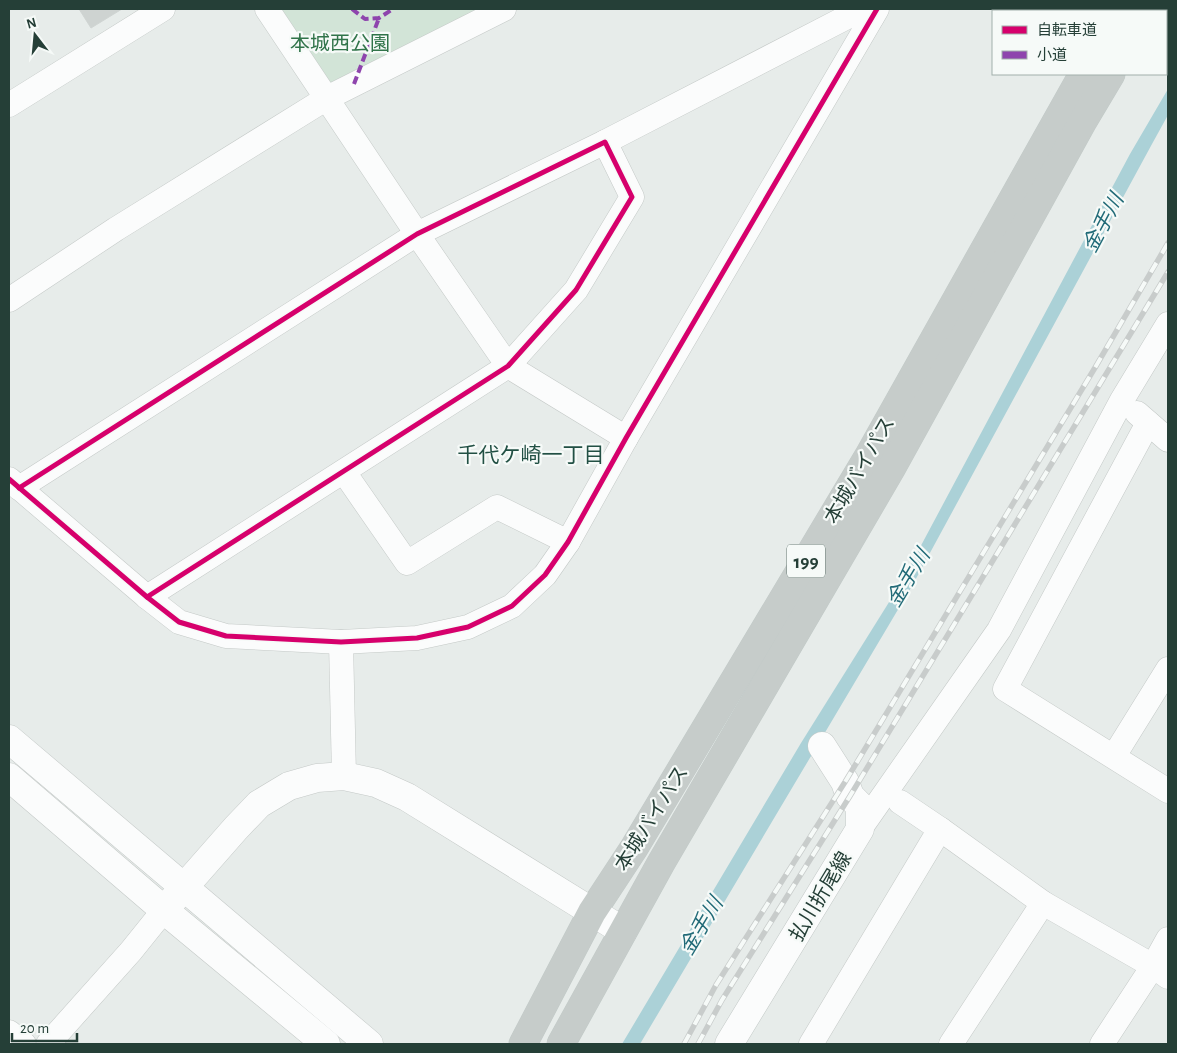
<svg xmlns="http://www.w3.org/2000/svg" width="1177" height="1053" viewBox="0 0 1177 1053" font-family="'Alegreya Sans','Noto Sans JP',sans-serif">
	<style>
		.green { fill: #d2e4d7 }
		.water { fill: #abd1d7 }
		.building { fill: #ced3d1; stroke: #d0d5d3 }
		.lines { fill: none; stroke-linecap: round; stroke-linejoin: round }
		.minor-casing { stroke: #c4c9c7; stroke-width: 25 }
		.tertiary-casing { stroke: #c4c9c7; stroke-width: 29 }
		.secondary-casing { stroke: #c3c9c7; stroke-width: 29 }
		.trunk-casing { stroke: #c2cac8; stroke-width: 29 }
		.minor { stroke: #fbfcfc; stroke-width: 24 }
		.tertiary { stroke: #fbfcfc; stroke-width: 28 }
		.secondary { stroke: #fbfcfc; stroke-width: 28 }
		.trunk { stroke: #c6ccca; stroke-width: 28 }
		.rail-casing { stroke: #c8cccb; stroke-width: 5.5 }
		.rail { stroke: #f6faf8; stroke-width: 4; stroke-dasharray: 11; stroke-linecap: butt }
		.quiet { stroke: #8e44ad; stroke-width: 4; stroke-dasharray: 8 4; stroke-linecap: butt }
		.cycleway-casing { stroke: #f6faf8; stroke-width: 8 }
		.cycleway { stroke: #d6006c; stroke-width: 5 }
		.labels { text-anchor: middle; stroke-width: 4.5; stroke-linejoin: round; paint-order: stroke }
		.shield { fill: #f6faf8; stroke: #647771; stroke-width: 1 }
		.shield-label { font-size: 19px; font-weight: bold; fill: #253f37 }
		.park-label { font-size: 20px; fill: #31744a; stroke: #f6faf8 }
		.street-label { font-size: 20px; fill: #253f37; stroke: #f6faf8 }
		.water-label { font-size: 21px; font-style: italic; fill: #226b78; stroke: #f6faf8 }
		.neighbourhood-label { font-size: 21px; fill: #225044; stroke: #f6faf8 }
	</style>
	<rect width="100%" height="100%" fill="#e7ecea"/>
	<path class="green" d="M278,9H481L327,87Z"/>
	<path class="water" d="M1168,89V115L1152,144L912,586L640,1044H622L801,743L901,583L1130,154Z"/>
	<path class="building" d="M79,9H122L91,28Z"/>
	<g class="lines">
		<defs>
			<g id="minor">
				<path d="M267,9L417,234L508,366L626,438"/>
				<path d="M9,105L163,9"/>
				<path d="M605,142L849,16L872,17"/>
				<path d="M9,300L116,229L327,98L504,9"/>
				<path d="M1137,413L1168,440"/>
				<path d="M1148,423L1005,689L1168,791"/>
				<path d="M344,472L407,563L497,507L568,542"/>
				<path d="M9,479L147,597L179,622L226,636L341,642L417,638L468,627L512,606L545,575L568,542L626,438L877,9"/>
				<path d="M19,488L417,234L605,142L632,197L576,290L508,366L147,597"/>
				<path d="M341,642L344,776"/>
				<path d="M1114,756L1168,669"/>
				<path d="M900,802L940,829L1043,903L1153,966L1168,977"/>
				<path d="M860,829L999,630L1122,400L1168,324"/>
				<path d="M9,1032L24,1044"/>
				<path d="M48,1044L131,951L164,910"/>
				<path d="M811,1044L940,829"/>
				<path d="M951,1044L1043,903"/>
				<path d="M1102,1044L1153,966L1168,939"/>
			</g>
			<g id="tertiary">
				<path d="M9,739L369,1044"/>
				<path d="M9,777L164,910L326,1044"/>
				<path d="M164,910L236,828L259,804L289,786L317,778L344,776L376,783L407,797L623,931"/>
			</g>
			<path id="secondary" d="M729,1044L860,829V806L850,796L845,782L822,746"/>
			<g id="trunk">
				<path d="M1119,11L1121,9"/>
				<path d="M1148,11L1149,9"/>
				<path d="M523,1044L592,912L634,848L868,457L1083,74"/>
				<path d="M561,1044L661,863L891,469L1083,121L1111,74"/>
			</g>
		</defs>
		<use href="#minor" class="minor-casing"/>
		<use href="#tertiary" class="tertiary-casing"/>
		<use href="#secondary" class="secondary-casing"/>
		<use href="#trunk" class="trunk-casing"/>
		<use href="#minor" class="minor"/>
		<use href="#tertiary" class="tertiary"/>
		<use href="#secondary" class="secondary"/>
		<use href="#trunk" class="trunk"/>
		<defs>
			<g id="rail">
				<path d="M684,1044L716,985L845,782L1096,366L1168,243"/>
				<path d="M698,1044L722,1000L850,796L1168,272"/>
			</g>
		</defs>
		<use href="#rail" class="rail-casing"/>
		<use href="#rail" class="rail"/>
		<g class="quiet">
			<path d="M352,9L365,19L379,18L393,9"/>
			<path d="M354,84L379,18"/>
		</g>
		<defs>
			<g id="cycleway">
				<path d="M9,479L147,597L179,622L226,636L341,642L417,638L468,627L512,606L545,575L568,542L626,438L877,9"/>
				<path d="M19,488L417,234L605,142L632,197L576,290L508,366L147,597"/>
			</g>
		</defs>
		<use href="#cycleway" class="cycleway-casing"/>
		<use href="#cycleway" class="cycleway"/>
	</g>
	<g class="labels">
		<rect class="shield" x="787" y="544.5" width="38" height="33" rx="4"/>
		<g class="shield-label">
			<text x="806" y="568">199</text>
		</g>
		<g class="park-label">
			<text x="340" y="50">本城西公園</text>
		</g>
		<g class="street-label">
			<text transform="translate(859 470) rotate(-60)" y="7">本城バイパス</text>
			<text transform="translate(651 818) rotate(-58)" y="7">本城バイパス</text>
			<text transform="translate(820 896) rotate(-59)" y="7">払川折尾線</text>
		</g>
		<g class="water-label">
			<text transform="translate(1103 223) rotate(-62)" y="7">金手川</text>
			<text transform="translate(908 578) rotate(-59)" y="7">金手川</text>
			<text transform="translate(701 926) rotate(-59)" y="7">金手川</text>
		</g>
		<g class="neighbourhood-label">
			<text x="531" y="462">千代ケ崎一丁目</text>
		</g>
	</g>
	<rect width="1177" height="1053" fill="none" stroke="#253f37" stroke-width="20"/>
	<rect x="992" y="10" width="175" height="65" fill="#f6faf8" stroke="#a2afab"/>
	<rect x="1002" y="26" width="25" height="8" fill="#d6006c" stroke="#a2afab"/>
	<text x="1037" y="35" font-size="15" fill="#253f37">自転車道</text>
	<rect x="1002" y="51" width="25" height="8" fill="#8e44ad" stroke="#a2afab"/>
	<text x="1037" y="60" font-size="15" fill="#253f37">小道</text>
	<g transform="translate(35 35) rotate(344)" stroke="#f6faf8" stroke-width="4" paint-order="stroke">
	<path d="M0-4L9 19L0 12L-9 19Z" fill="#253f37"/>
	<text y="-8" font-size="14" font-weight="bold" text-anchor="middle" fill="#253f37">N</text>
	</g>
	<path d="M12 1033v8h65v-8" fill="none" stroke="#253f37" stroke-width="2.5"/>
	<text x="20" y="1033" font-size="15" fill="#253f37" stroke="#f6faf8" stroke-width="4" paint-order="stroke">20 m</text>
</svg>
